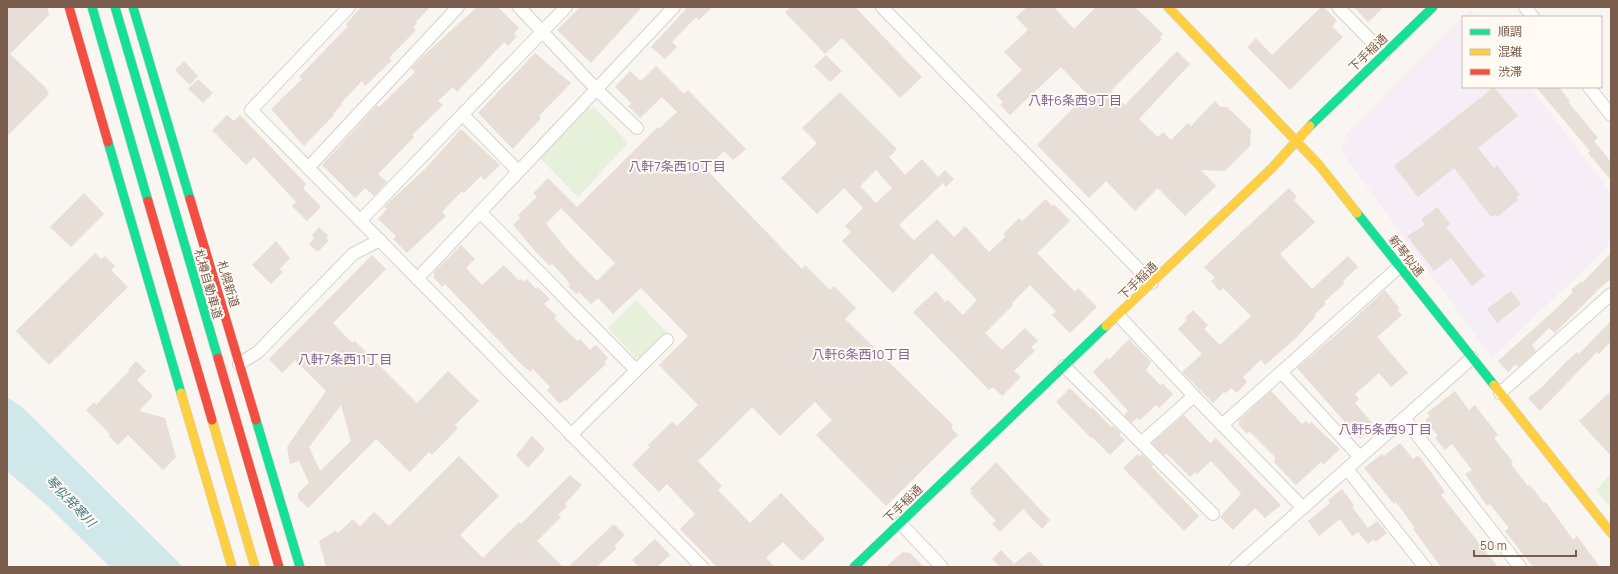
<svg xmlns="http://www.w3.org/2000/svg" width="1618" height="574" viewBox="0 0 1618 574" font-family="Manrope,'Noto Sans JP',sans-serif">
	<style>
		.education { fill: #f6eef6 }
		.green { fill: #e7f0db }
		.water { fill: #d0e8ea }
		.building { fill: #e6ded7; fill-rule: evenodd }
		.lines { fill: none; stroke-linecap: round; stroke-linejoin: round }
		.street-casing { stroke: #d7d1cb; stroke-width: 14 }
		.fast-casing { stroke: #d9d2cb; stroke-width: 10 }
		.slow-casing { stroke: #d9d2cb; stroke-width: 10 }
		.jam-casing { stroke: #d9d2cb; stroke-width: 10 }
		.street { stroke: #fefefd; stroke-width: 12 }
		.fast { stroke: #16e098; stroke-width: 9 }
		.slow { stroke: #ffcf43; stroke-width: 9 }
		.jam { stroke: #f24e42; stroke-width: 9 }
		.labels { text-anchor: middle; stroke-width: 4; stroke-linejoin: round; paint-order: stroke }
		.street-label { font-size: 12px; fill: #7a5c4d; stroke: #fffaf3 }
		.neighbourhood-label { font-size: 13px; fill: #846695; stroke: #fffaf3 }
		.water-label { font-size: 13px; font-style: italic; fill: #437c86; stroke: #fffaf3 }
	</style>
	<rect width="100%" height="100%" fill="#f9f5f0"/>
	<path class="education" d="M1470,9L1476,17H1463V87H1530L1611,193V243L1492,358L1341,151L1347,133Z"/>
	<g class="green">
		<path d="M589,107L595,108L628,143L578,197L540,158Z"/>
		<path d="M636,300L667,333L642,356L636,358L608,328Z"/>
		<path d="M1611,474V508L1596,490Z"/>
	</g>
	<path class="water" d="M7,397L23,408L183,567H110L47,505L7,471Z"/>
	<g class="building">
		<path d="M7,7H47L49,15L10,54L45,87L49,94L7,136Z"/>
		<path d="M361,7H430L416,22L417,23L413,28L416,30L389,58L392,60L365,86L362,81L341,103L342,104L333,114L334,115L304,146L271,109L302,79L299,77L348,26L346,24Z"/>
		<path d="M477,7H498L519,28L514,34L517,36L508,46L504,42L457,92L453,87L438,101L443,105L412,135L414,137L378,174L387,182L374,196L365,188L355,198L322,165L377,105L379,107L415,72L411,68L422,57Z"/>
		<path d="M580,7H642L591,63L557,30Z"/>
		<path d="M683,7H712L699,20L696,17L672,42L677,47L665,59L651,47L686,9Z"/>
		<path d="M791,7H855L922,77L900,98L842,38L825,54L785,12Z"/>
		<path d="M1027,7H1054L1074,29L1096,7H1135L1159,30L1163,34L1160,37L1162,39L1111,91L1125,105L1177,51L1190,64L1139,119L1158,137L1163,132L1171,140L1188,123L1191,126L1215,101L1221,107H1227L1251,130L1250,146L1225,171L1201,170L1216,186L1185,216L1158,188L1135,211L1106,181L1089,198L1037,145L1087,94L1061,67L1010,115L1000,105L1003,102L996,95L1022,70L1004,52L1028,30L1016,17Z"/>
		<path d="M1321,7H1324L1337,21L1332,26L1343,37L1290,90L1247,47L1256,38L1272,55Z"/>
		<path d="M1354,7H1384L1368,22Z"/>
		<path d="M535,53L571,83L539,116L541,118L513,149L478,113Z"/>
		<path d="M826,55L842,71L830,82L814,66Z"/>
		<path d="M184,61L198,76L190,85L175,70Z"/>
		<path d="M656,66L684,94L688,90L746,149L733,160L724,151L706,169L802,269L805,265L830,290L834,286L856,308L845,319L953,425L951,428L958,435L886,506L816,435L832,420L815,402L780,436L752,407L698,461L722,486L718,490L750,523L781,493L825,539L802,561L783,542L766,558L775,567H717L680,529L695,514L667,484L659,492L632,465L650,447L648,445L672,422L677,426L698,405L659,365L688,336L641,288L613,314L598,298L591,304L579,292L576,294L568,286L570,285L568,281L552,264L550,266L536,252L513,225L520,218L518,215L537,197L533,193L548,178L577,207L658,127L659,129L677,112L662,97L640,118L628,106L631,103L615,87L630,71L641,81ZM561,208L615,263L597,281L567,250L546,224Z"/>
		<path d="M198,79L213,93L203,103L188,89Z"/>
		<path d="M1494,87L1518,116L1478,148L1494,168L1497,165L1520,195L1516,197L1518,200L1497,217L1495,215L1491,217L1454,168L1418,197L1394,166Z"/>
		<path d="M1536,87H1559L1570,101L1568,102L1598,138L1594,141L1611,162V180L1588,153L1590,151Z"/>
		<path d="M840,92L897,149L889,157L905,175L922,159L938,177L945,170L954,179L946,187L943,183L899,225L914,240L937,219L954,237L965,226L989,252L1006,236L1003,234L1019,218L1022,221L1046,199L1052,206L1054,204L1070,221L1037,253L1075,292L1078,288L1097,307L1070,333L1052,315L1056,311L1030,285L1012,303L1013,305L985,333L1002,350L1025,328L1038,341L1031,347L1035,351L1014,371L1021,377L1002,396L993,387L989,390L913,312L936,291L945,302L948,300L963,315L977,300L932,253L893,293L842,241L851,232L845,226L863,208L844,188L817,214L781,178L817,143L802,128ZM876,170L892,188L876,203L860,186Z"/>
		<path d="M227,115L234,121L240,115L306,184L303,188L321,207L307,221L292,206L296,202L254,157L246,165L212,130Z"/>
		<path d="M461,129L500,165L484,180L481,176L464,193L462,191L442,212L446,216L407,253L393,239L396,236L378,219L387,209L384,207L425,169Z"/>
		<path d="M1289,188L1297,197L1294,200L1315,222L1280,254L1312,289L1348,256L1358,267L1343,281L1345,283L1324,302L1326,304L1314,315L1316,316L1294,340L1265,365L1261,360L1243,377L1247,382L1237,393L1231,388L1226,393L1224,392L1213,403L1182,372L1202,354L1178,329L1187,320L1185,318L1193,310L1208,325L1204,329L1220,345L1251,316L1223,288L1220,291L1211,281L1215,278L1204,267Z"/>
		<path d="M84,193L104,214L71,247L50,227Z"/>
		<path d="M1437,207L1450,224L1446,227L1485,276L1472,286L1451,258L1434,271L1407,236L1425,225L1421,220Z"/>
		<path d="M319,227L328,235L326,238L329,240L318,252L309,244L314,238L312,235Z"/>
		<path d="M276,241L290,258L280,269L283,272L271,284L252,265Z"/>
		<path d="M461,245L475,259L466,268L482,285L504,265L519,281L521,279L524,282L527,279L536,289L538,287L550,299L544,304L557,316L554,318L573,337L578,341L580,339L590,350L596,345L608,358L604,362L606,364L566,401L564,400L560,404L547,390L550,387L533,369L530,372L518,361L445,284L442,287L433,277L435,275L433,273Z"/>
		<path d="M95,253L101,259L105,256L115,266L111,270L128,287L49,365L16,331Z"/>
		<path d="M1611,253V279L1601,287L1555,333L1549,328L1532,345L1536,351L1518,367L1516,364L1508,372L1498,361L1558,307L1573,292L1571,290L1581,282L1582,283Z"/>
		<path d="M372,255L386,269L333,323L352,343L355,341L417,403L448,371L479,401L455,425L458,428L432,455L429,452L410,472L376,439L308,508L298,498V493L309,483L299,461L290,464L287,447L326,391L295,360L282,373L269,359ZM341,405L351,441L320,471L309,447Z"/>
		<path d="M1385,290L1399,308L1397,310L1402,315L1377,337L1408,373L1391,387L1379,373L1355,394L1359,399L1355,403L1375,426L1360,439L1297,368L1344,328Z"/>
		<path d="M1511,291L1521,304L1497,323L1487,309Z"/>
		<path d="M1611,321V341L1599,354L1597,352L1540,411L1528,398L1541,388L1565,363L1577,352L1579,354Z"/>
		<path d="M1129,339L1151,362L1146,370L1160,385L1163,384L1173,394L1159,408L1156,405L1140,420L1137,418L1132,423L1124,415L1128,411L1093,372L1107,358L1109,360Z"/>
		<path d="M136,361L146,371L137,380L153,396L139,411L165,418L176,457L163,470L128,435L118,445L109,436L110,434L86,410L94,402L96,405L129,371L128,370Z"/>
		<path d="M1070,388L1091,409L1092,407L1111,427L1113,426L1121,433L1119,435L1125,440L1110,455L1092,437L1091,438L1056,402Z"/>
		<path d="M1271,391L1302,424L1306,421L1309,424L1311,422L1340,449L1323,465L1321,462L1296,485L1274,462L1276,459L1273,455L1249,431L1247,434L1238,424L1240,422L1238,421Z"/>
		<path d="M1455,391L1469,410L1475,405L1498,435L1494,438L1513,462L1511,464L1528,486L1530,485L1544,503L1546,502L1573,540L1577,536L1600,567H1533L1505,531L1509,528L1490,504L1487,506L1465,474L1472,470L1452,444L1445,450L1435,438L1438,436L1425,420L1430,416L1427,413Z"/>
		<path d="M1611,391V456L1579,421Z"/>
		<path d="M1184,415L1210,443L1216,438L1281,505L1265,518L1255,508L1233,530L1220,517L1241,494L1238,490L1211,461L1197,474L1195,472L1190,477L1166,453L1164,455L1152,443Z"/>
		<path d="M532,436L545,449L528,468L516,455Z"/>
		<path d="M1400,443L1413,459L1417,456L1420,457L1445,492L1441,495L1498,567H1441L1413,529L1415,528L1396,502L1394,504L1364,468L1382,454L1384,456Z"/>
		<path d="M1138,454L1140,456L1142,454L1153,465L1152,467L1199,516L1184,531L1123,468Z"/>
		<path d="M459,456L499,496L460,535L483,558L519,522L521,524L570,475L582,485L565,504L567,506L558,515L561,517L537,541L563,567H326L319,541L335,531L338,533L353,519L360,526L374,512L389,526Z"/>
		<path d="M996,462L1050,520L1042,529L1023,509L1000,532L992,524L996,521L970,493L972,491L970,489Z"/>
		<path d="M1342,489L1354,505L1352,507L1368,528L1377,521L1387,533L1376,542L1373,540L1368,544L1358,532L1352,536L1340,519L1319,536L1308,521L1330,503L1328,500Z"/>
		<path d="M614,524L625,535L614,546L617,548L597,567H568Z"/>
		<path d="M655,539L670,555L657,567H639L632,560Z"/>
		<path d="M1001,550L1014,564L1030,551L1045,567H1000L992,559Z"/>
		<path d="M903,552L910,553L924,567H886Z"/>
	</g>
	<g class="lines">
		<defs>
			<g id="street">
				<path d="M349,7L251,110L702,567"/>
				<path d="M519,7L597,90L637,128"/>
				<path d="M882,7L1152,283"/>
				<path d="M1338,7L1384,54"/>
				<path d="M1525,7L1533,17"/>
				<path d="M1589,87L1611,115"/>
				<path d="M463,115L518,171"/>
				<path d="M308,168L458,7"/>
				<path d="M480,212L636,370"/>
				<path d="M360,221L566,7"/>
				<path d="M417,279L674,7"/>
				<path d="M1119,316L1194,396L1303,508"/>
				<path d="M239,364L258,352L353,254L380,240"/>
				<path d="M1064,366L1213,514"/>
				<path d="M1281,372L1360,457"/>
				<path d="M1500,393L1611,294"/>
				<path d="M1404,418L1520,567"/>
				<path d="M1222,425L1399,267"/>
				<path d="M571,435L667,340"/>
				<path d="M1142,442L1194,396"/>
				<path d="M1347,469L1425,567"/>
				<path d="M900,523L942,567"/>
				<path d="M1236,567L1472,358"/>
			</g>
			<g id="fast">
				<path d="M92,7L148,201"/>
				<path d="M115,7L218,358"/>
				<path d="M133,7L190,199"/>
				<path d="M1310,126L1433,7"/>
				<path d="M108,142L181,393"/>
				<path d="M1357,213L1494,385"/>
				<path d="M256,420L300,567"/>
				<path d="M854,567L1106,326"/>
			</g>
			<g id="slow">
				<path d="M1168,7L1319,165L1357,213"/>
				<path d="M1106,326L1273,167L1310,126"/>
				<path d="M1494,385L1611,533"/>
				<path d="M181,393L232,567"/>
				<path d="M212,420L255,567"/>
			</g>
			<g id="jam">
				<path d="M69,7L108,142"/>
				<path d="M190,199L256,420"/>
				<path d="M148,201L212,420"/>
				<path d="M218,358L279,567"/>
			</g>
		</defs>
		<use href="#street" class="street-casing"/>
		<use href="#fast" class="fast-casing"/>
		<use href="#slow" class="slow-casing"/>
		<use href="#jam" class="jam-casing"/>
		<use href="#street" class="street"/>
		<use href="#fast" class="fast"/>
		<use href="#slow" class="slow"/>
		<use href="#jam" class="jam"/>
	</g>
	<g class="labels">
		<g class="street-label">
			<text transform="translate(1368 53) rotate(-44)" y="4">下手稲通</text>
			<text transform="translate(1406 256) rotate(52)" y="4">新琴似通</text>
			<text transform="translate(1138 281) rotate(-44)" y="4">下手稲通</text>
			<text transform="translate(208 284) rotate(74)" y="4">札樽自動車道</text>
			<text transform="translate(228 284) rotate(73)" y="4">札幌新道</text>
			<text transform="translate(903 504) rotate(-44)" y="4">下手稲通</text>
		</g>
		<g class="neighbourhood-label">
			<text x="1075" y="105">八軒6条西9丁目</text>
			<text x="677" y="171">八軒7条西10丁目</text>
			<text x="861" y="359">八軒6条西10丁目</text>
			<text x="345" y="364">八軒7条西11丁目</text>
			<text x="1385" y="434">八軒5条西9丁目</text>
		</g>
		<g class="water-label">
			<text transform="translate(71 501) rotate(46)" y="5">琴似発寒川</text>
		</g>
	</g>
	<rect width="1618" height="574" fill="none" stroke="#7a5c4d" stroke-width="16"/>
	<rect x="1462" y="16" width="140" height="72" fill="#fffaf3" stroke="#cabbb1"/>
	<rect x="1470" y="29" width="20" height="6" fill="#16e098" stroke="#cabbb1"/>
	<text x="1498" y="36" font-size="12" fill="#7a5c4d">順調</text>
	<rect x="1470" y="49" width="20" height="6" fill="#ffcf43" stroke="#cabbb1"/>
	<text x="1498" y="56" font-size="12" fill="#7a5c4d">混雑</text>
	<rect x="1470" y="69" width="20" height="6" fill="#f24e42" stroke="#cabbb1"/>
	<text x="1498" y="76" font-size="12" fill="#7a5c4d">渋滞</text>
	<path d="M1474 550v6h102v-6" fill="none" stroke="#7a5c4d" stroke-width="2"/>
	<text x="1480" y="550" font-size="12" fill="#7a5c4d" stroke="#fffaf3" stroke-width="3" paint-order="stroke">50 m</text>
</svg>
